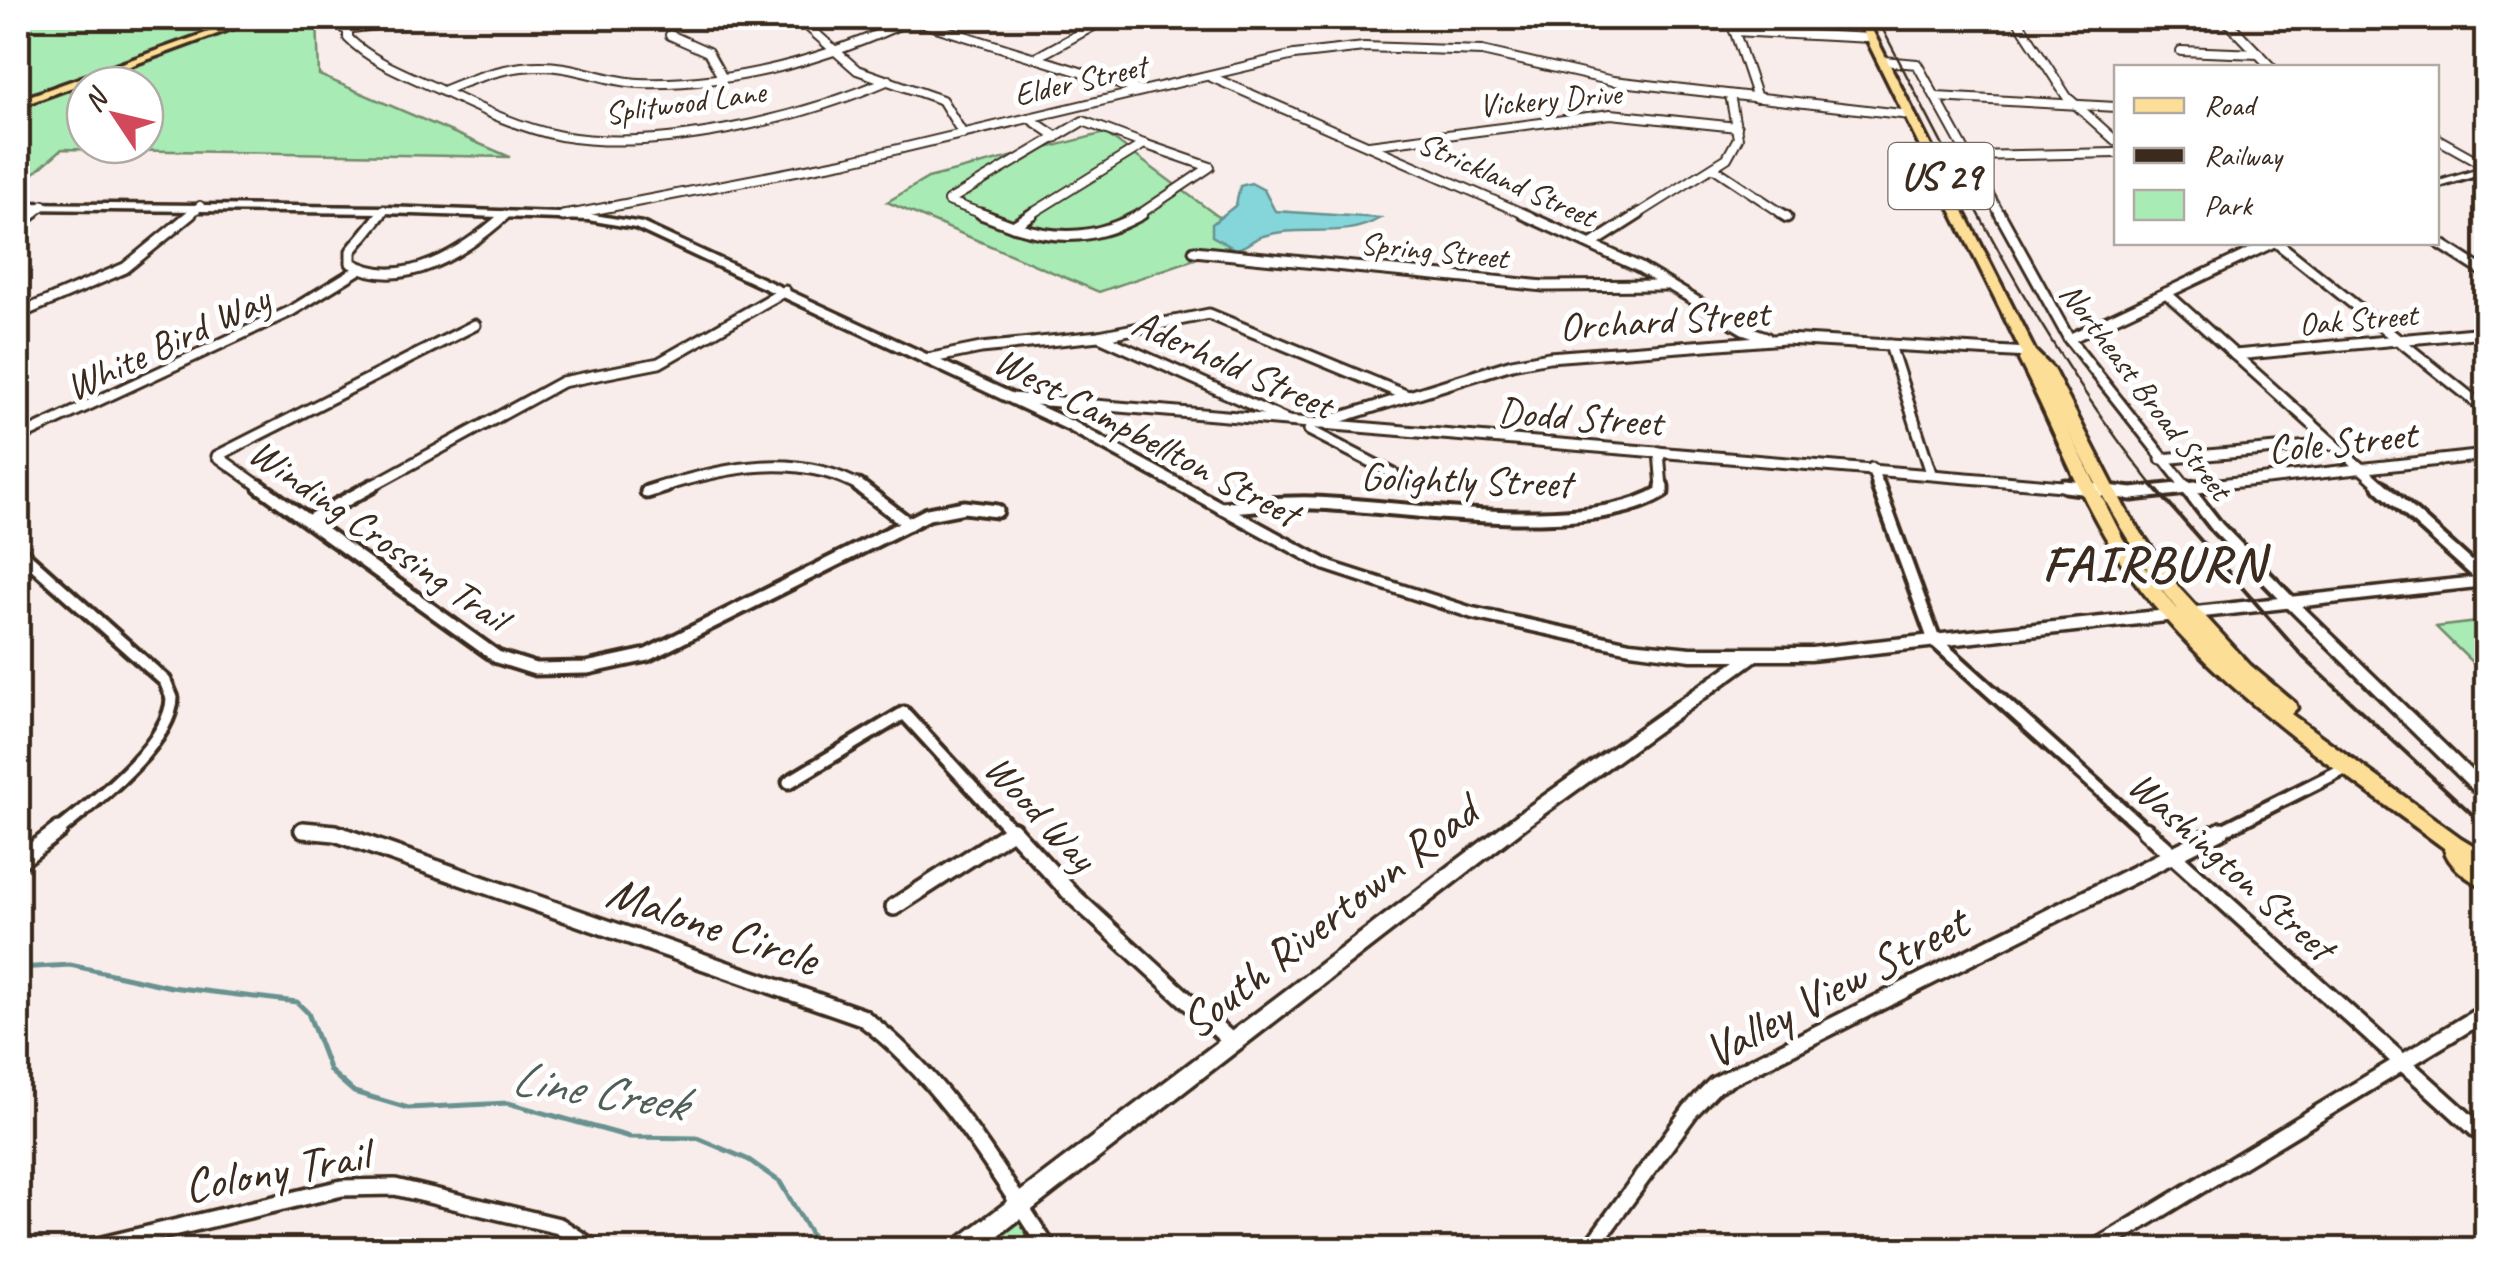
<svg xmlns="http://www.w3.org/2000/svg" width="2504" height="1267" viewBox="0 0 2504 1267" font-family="Caveat,sans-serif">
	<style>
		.green { fill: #a8ebb5; stroke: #728a6a; stroke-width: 2.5; fill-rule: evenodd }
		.water { fill: #84d6db; stroke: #67918f; stroke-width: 2.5 }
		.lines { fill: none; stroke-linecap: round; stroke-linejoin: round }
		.stream { stroke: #67918f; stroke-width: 5 }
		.minor-far3-casing { stroke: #3b2a1e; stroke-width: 12 }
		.minor-far2-casing { stroke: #3b2a1e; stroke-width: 15 }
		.minor-far1-casing { stroke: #3b2a1e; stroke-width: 19 }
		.minor-casing { stroke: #3b2a1e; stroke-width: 22 }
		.tertiary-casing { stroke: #3b2a1e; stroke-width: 7 }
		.secondary-casing { stroke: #3b2a1e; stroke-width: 7 }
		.primary-casing { stroke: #3b2a1e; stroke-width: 7 }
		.minor-far3 { stroke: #fff; stroke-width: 8 }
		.minor-far2 { stroke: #fff; stroke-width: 9 }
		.minor-far1 { stroke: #fff; stroke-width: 11 }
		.minor { stroke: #fff; stroke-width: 15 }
		.tertiary { fill: #fff; fill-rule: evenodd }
		.secondary { fill: #fff; fill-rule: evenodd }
		.primary { fill: #fdde96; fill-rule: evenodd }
		.rail-far1 { stroke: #3b2a1e; stroke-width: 2.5 }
		.rail { stroke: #3b2a1e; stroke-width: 4 }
		.labels { text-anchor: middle; stroke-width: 10; stroke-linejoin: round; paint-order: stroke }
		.far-street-label { font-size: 32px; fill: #3b2a1e; stroke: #fff }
		.shield { fill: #fff; stroke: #766a62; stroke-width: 2.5 }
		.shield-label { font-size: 38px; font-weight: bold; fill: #3b2a1e }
		.street-label { font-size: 40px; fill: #3b2a1e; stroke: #fff }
		.near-street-label { font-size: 48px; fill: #3b2a1e; stroke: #fff }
		.district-label { font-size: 50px; font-weight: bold; letter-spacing: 2.5px; fill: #3b2a1e; stroke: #fff }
		.near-water-label { font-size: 50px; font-style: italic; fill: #515e57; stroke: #fff }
	</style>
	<rect width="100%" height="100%" fill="#f8edea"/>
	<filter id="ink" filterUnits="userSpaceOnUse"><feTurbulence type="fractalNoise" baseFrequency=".01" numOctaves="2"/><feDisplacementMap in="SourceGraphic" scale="20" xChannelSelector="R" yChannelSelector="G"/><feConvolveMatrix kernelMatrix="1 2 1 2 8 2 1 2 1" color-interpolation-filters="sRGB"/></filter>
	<g filter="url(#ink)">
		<g class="green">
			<path d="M18,18H317L319,75L510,157L62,149L18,187ZM85,85H145V145H85Z"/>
			<path d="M1105,133L1250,240L1099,292L887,202L928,178Z"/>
			<path d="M2486,621V676L2436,627Z"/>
			<path d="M1020,1205L1054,1250H958Z"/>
		</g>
		<path class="water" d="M1251,183L1264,190L1275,211L1380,218C1345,240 1301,224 1263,236C1252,239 1246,248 1235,249L1212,236V224L1236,205L1240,186Z"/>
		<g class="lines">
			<path class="stream" d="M18,968L70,965L171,987L297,1002L308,1013L330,1071L354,1092L408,1108L508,1103L630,1137L697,1138L749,1160L780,1182L820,1250"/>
			<defs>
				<g id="minor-far3">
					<path d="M348,18V38C373,63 408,75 440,90C478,108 519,128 561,136C659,153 799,119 889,80"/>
					<path d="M798,18L857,70L942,100L963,134"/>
					<path d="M907,18L1141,91"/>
					<path d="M1127,18L1174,25L1205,18"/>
					<path d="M1730,18L1757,98"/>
					<path d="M2016,18L2067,97L2116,141"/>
					<path d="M2224,18L2272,68"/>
					<path d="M2452,18L2486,24"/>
					<path d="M345,29L428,18"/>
					<path d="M1734,31L1871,38"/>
					<path d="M670,35L708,52L721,75"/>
					<path d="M2181,51L2259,54"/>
					<path d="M1039,56L1108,18"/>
					<path d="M1883,61L1917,64L2001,216"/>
					<path d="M1209,76L1529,216"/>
					<path d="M445,90C483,74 522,61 564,68C589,72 613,82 639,83C733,86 828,59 912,19"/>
					<path d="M1936,97L2116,107"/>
					<path d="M1029,118L1057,137"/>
					<path d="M2436,138L2486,166"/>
					<path d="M1369,145L1611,114L1737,127"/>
					<path d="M1967,156L2116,153"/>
					<path d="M1714,168L1786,216"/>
					<path d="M30,216L44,205"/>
					<path d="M188,216L200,206"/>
					<path d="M379,216L384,210"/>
					<path d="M563,216L848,161L1294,55L1364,47L1482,51L1613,81L1910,115"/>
					<path d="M988,216L948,201L1083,121L1144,144L1028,216"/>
					<path d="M1137,216L1210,167L1144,144"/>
					<path d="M1635,216L1727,158L1738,138L1730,95"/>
				</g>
				<g id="minor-far2">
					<path d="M381,214L351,251V263C403,293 466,250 505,215"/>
					<path d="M981,214L1013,226L1032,214"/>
					<path d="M1523,214L1639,267L1743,329L1766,337"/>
					<path d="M1782,214L1787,217"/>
					<path d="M2000,214L2069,339L2187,488"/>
					<path d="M563,216L574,214"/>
					<path d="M18,226L33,214"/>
					<path d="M1013,226C1061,241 1097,239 1142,214"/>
					<path d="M2436,241L2486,273"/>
					<path d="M2276,242L2486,410"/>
					<path d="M1592,244L1639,214"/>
					<path d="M1194,251L1544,286L1666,285"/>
					<path d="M2166,293L2383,488"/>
					<path d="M18,314L125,268L191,214"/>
					<path d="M1099,336L1288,421"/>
					<path d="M2069,339L2274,242"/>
					<path d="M1890,345L1931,473"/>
					<path d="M2235,355L2485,332"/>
					<path d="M927,359L981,348L1099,336L1209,314L1408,396"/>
					<path d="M1011,398L2086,488"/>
					<path d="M1319,424L1512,364L1549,357L1785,339L2029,353"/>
					<path d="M1309,430L1394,474"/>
					<path d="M18,438L291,311L358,270"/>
					<path d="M1659,452L1662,488"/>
					<path d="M2161,459L2334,444"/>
					<path d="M1872,468L1879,488"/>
					<path d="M262,488L217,456L475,325"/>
					<path d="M368,488L562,382L659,363L785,291"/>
					<path d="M658,488C725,467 799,451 863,488"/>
					<path d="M2183,488L2486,455"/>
				</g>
				<g id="minor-far1">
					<path d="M259,486L497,657L535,669L587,668L647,655L928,514L964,507L997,511"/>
					<path d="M859,486L909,524"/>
					<path d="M1878,486L1934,640L2148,833"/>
					<path d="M2065,486L2132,494L2205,486"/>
					<path d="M2185,486L2217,527L2291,603"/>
					<path d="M2380,486L2486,581"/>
					<path d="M647,492L666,486"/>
					<path d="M1222,508C1252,505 1283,502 1314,503C1405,506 1585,539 1662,492V486"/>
					<path d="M308,521L372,486"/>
					<path d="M18,550L165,681L172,698C171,745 90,805 56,833"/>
					<path d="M789,782L904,713L1014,833"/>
					<path d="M301,830L331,833"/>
					<path d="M1009,833L1013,830"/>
					<path d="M2217,833L2350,766"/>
				</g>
				<g id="minor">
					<path d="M303,830L335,833L862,1017C944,1079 993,1165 1049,1250"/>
					<path d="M1012,830L1072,895L1233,1043"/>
					<path d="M2145,830L2486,1138"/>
					<path d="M18,862L59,830"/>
					<path d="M894,907L1013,830"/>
					<path d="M81,1250L342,1188L395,1187L559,1226L596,1250"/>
					<path d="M1589,1250L1691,1110L1715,1085L2222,830"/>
					<path d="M2093,1250L2486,1012"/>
				</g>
				<g id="tertiary">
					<path d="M2486,167V173L2436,188V182Z"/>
					<path d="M2291,598L2296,600L2486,785V800L2481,798L2286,606L2284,603L2286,600Z"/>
				</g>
				<path id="secondary" d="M18,203L384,207L588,214L642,223L1076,423L1333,563L1473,608L1630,642L1691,648H1811L2486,576V586L1811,660H1757L1530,824L980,1250H952L954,1242L1518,814L1736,660H1691L1630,652L1472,618L1323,569L1066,429L635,228L588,220L384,213L18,209Z"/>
				<g id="primary">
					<path d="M248,18H261L18,107V100Z"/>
					<path d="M1856,18H1866L2035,351L2053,369L2127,512L2180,589L2250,665L2295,703L2297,708L2291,714L2461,838L2486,853V887C2470,882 2447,865 2444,848C2331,764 2208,686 2126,569C2081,505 2055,429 2019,360L2022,353ZM2065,424C2099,491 2134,558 2183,616L2123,539Z"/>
				</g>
			</defs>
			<use href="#minor-far3" class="minor-far3-casing"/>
			<use href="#minor-far2" class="minor-far2-casing"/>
			<use href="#minor-far1" class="minor-far1-casing"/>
			<use href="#minor" class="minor-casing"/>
			<use href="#tertiary" class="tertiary-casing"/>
			<use href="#secondary" class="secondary-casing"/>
			<use href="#primary" class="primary-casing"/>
			<use href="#minor-far3" class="minor-far3"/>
			<use href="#minor-far2" class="minor-far2"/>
			<use href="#minor-far1" class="minor-far1"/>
			<use href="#minor" class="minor"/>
			<use href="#tertiary" class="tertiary"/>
			<use href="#secondary" class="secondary"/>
			<use href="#primary" class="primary"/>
			<path class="rail-far1" d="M1877,18C1961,180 2039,345 2155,488"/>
			<path class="rail" d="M2153,486L2303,657L2486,827"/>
		</g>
	</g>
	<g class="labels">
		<g class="far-street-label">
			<text transform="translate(1080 80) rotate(-13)" y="11">Elder Street</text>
			<text transform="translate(1550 99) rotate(-5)" y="11">Vickery Drive</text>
			<text transform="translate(685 102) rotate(-8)" y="11">Splitwood Lane</text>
			<text transform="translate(1507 179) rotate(24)" y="11">Strickland Street</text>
			<text transform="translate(1434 250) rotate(6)" y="11">Spring Street</text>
			<text transform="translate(2358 319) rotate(-5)" y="11">Oak Street</text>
			<text transform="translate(2146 391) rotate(53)" y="11">Northeast Broad Street</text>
		</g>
		<rect class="shield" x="1888.5" y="143" width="105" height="66" rx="8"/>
		<g class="shield-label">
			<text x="1941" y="189">US 29</text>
		</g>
		<g class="street-label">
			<text transform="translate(1664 319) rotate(-4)" y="14">Orchard Street</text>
			<text transform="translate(167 342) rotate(-25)" y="14">White Bird Way</text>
			<text transform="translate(1233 363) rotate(24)" y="14">Aderhold Street</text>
			<text transform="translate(1580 416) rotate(4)" y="14">Dodd Street</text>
			<text transform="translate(1147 436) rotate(28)" y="14">West Campbellton Street</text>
			<text transform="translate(2342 441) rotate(-6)" y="14">Cole Street</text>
			<text transform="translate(1466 479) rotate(2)" y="14">Golightly Street</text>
			<text transform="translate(379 534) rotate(35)" y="14">Winding Crossing Trail</text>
			<text transform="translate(1041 812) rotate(47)" y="14">Wood Way</text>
			<text transform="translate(2232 865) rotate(42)" y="14">Washington Street</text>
		</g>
		<g class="near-street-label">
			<text transform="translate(1328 916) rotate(-38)" y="17">South Rivertown Road</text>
			<text transform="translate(713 924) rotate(19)" y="17">Malone Circle</text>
			<text transform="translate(1835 986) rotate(-28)" y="17">Valley View Street</text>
			<text transform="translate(276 1169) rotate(-10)" y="17">Colony Trail</text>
		</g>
		<g class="district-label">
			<text x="2154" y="580">FAIRBURN</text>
		</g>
		<g class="near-water-label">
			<text transform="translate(599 1089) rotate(9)" y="18">Line Creek</text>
		</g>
	</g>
	<rect width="2504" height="1267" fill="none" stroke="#fff" stroke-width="60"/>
	<rect x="30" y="30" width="2444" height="1207" fill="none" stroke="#3b2a1e" stroke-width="4" filter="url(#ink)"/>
	<rect x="2114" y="65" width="325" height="180" fill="#ffffff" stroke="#b1aaa5" stroke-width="2.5"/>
	<rect x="2134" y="98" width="50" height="15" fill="#fdde96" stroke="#b1aaa5" stroke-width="2.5"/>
	<text x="2204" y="115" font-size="30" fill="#3b2a1e">Road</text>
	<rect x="2134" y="148" width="50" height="15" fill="#3b2a1e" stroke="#b1aaa5" stroke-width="2.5"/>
	<text x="2204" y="165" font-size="30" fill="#3b2a1e">Railway</text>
	<rect x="2134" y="190" width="50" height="30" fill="#a8ebb5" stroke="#b1aaa5" stroke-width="2.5"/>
	<text x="2204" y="215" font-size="30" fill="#3b2a1e">Park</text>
	<g transform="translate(115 115) rotate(305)"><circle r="48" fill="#ffffff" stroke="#b1aaa5" stroke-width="2.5"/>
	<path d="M0-8L18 38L0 25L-18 38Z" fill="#d1495b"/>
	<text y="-15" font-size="28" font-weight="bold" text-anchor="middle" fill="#3b2a1e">N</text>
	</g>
</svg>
